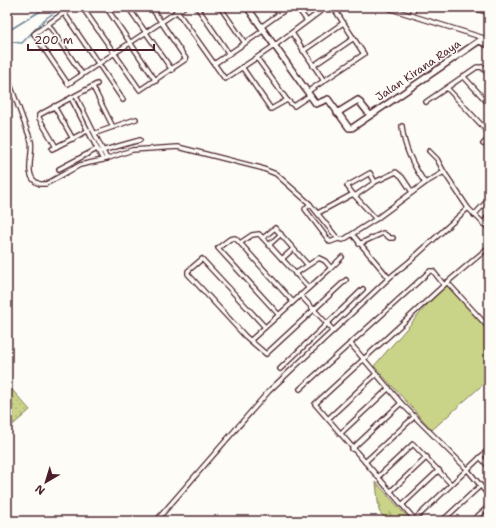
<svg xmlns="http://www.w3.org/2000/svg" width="496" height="528" viewBox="0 0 496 528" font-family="'Shantell Sans',sans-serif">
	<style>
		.grass { fill: #c9d488; stroke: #8a7a5a }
		.forest { fill: url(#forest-firs); stroke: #8a7a5a }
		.park { fill: url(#park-dots); stroke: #8a7a5a }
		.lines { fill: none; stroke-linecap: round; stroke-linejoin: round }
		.stream { stroke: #6d899b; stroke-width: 1.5 }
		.street-casing { stroke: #4a1f2b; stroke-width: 6 }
		.secondary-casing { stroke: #4a1f2b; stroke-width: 8 }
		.street { stroke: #fdfcf7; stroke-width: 3.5 }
		.secondary { stroke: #fdfcf7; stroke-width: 5 }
		.labels { text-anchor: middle; stroke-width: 3; stroke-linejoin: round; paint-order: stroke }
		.street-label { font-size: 11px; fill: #4a1f2b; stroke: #fdfcf7 }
	</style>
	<defs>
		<pattern id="forest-firs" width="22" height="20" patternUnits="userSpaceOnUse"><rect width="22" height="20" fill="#c9d488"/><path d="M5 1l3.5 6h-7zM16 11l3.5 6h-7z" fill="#aeb676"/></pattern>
		<pattern id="park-dots" width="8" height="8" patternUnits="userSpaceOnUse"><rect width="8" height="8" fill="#c9d488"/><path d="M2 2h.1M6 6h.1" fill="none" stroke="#aeb676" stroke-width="1.8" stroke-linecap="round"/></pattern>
	</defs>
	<rect width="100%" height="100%" fill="#fdfcf7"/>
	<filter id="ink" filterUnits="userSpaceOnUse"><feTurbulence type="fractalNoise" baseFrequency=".025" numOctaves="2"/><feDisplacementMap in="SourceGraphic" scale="8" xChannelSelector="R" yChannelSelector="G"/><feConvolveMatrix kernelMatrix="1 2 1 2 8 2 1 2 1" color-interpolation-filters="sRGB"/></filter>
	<g filter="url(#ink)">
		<path class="grass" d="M447,282L486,325L489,323V379L432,430L374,366Z"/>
		<path class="forest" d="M376,482L411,521H387L379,511Z"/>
		<path class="park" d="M7,384L30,410L7,430Z"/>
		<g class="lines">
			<g class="stream">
				<path d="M8,31L47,7"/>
				<path d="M12,42L22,43L45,19L62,7"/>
			</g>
			<defs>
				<g id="street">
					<path d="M72,7L34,34L68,84L184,7"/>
					<path d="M82,7L140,90L186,59L151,7"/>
					<path d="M106,7L156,81"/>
					<path d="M128,7L172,70"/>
					<path d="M174,7L225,79L274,46L326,7"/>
					<path d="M197,7L229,54"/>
					<path d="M220,7L245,43"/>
					<path d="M274,7L279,14"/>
					<path d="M297,7L307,21"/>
					<path d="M469,7L484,11"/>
					<path d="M483,7L484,11L489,13"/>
					<path d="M391,9L487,39"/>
					<path d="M64,13L123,100"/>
					<path d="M412,15L414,7"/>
					<path d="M48,24L82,74"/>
					<path d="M261,27L289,7"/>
					<path d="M292,33L324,81"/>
					<path d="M303,51L343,23"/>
					<path d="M257,58L287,100"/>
					<path d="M214,64L264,30"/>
					<path d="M313,66L354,38"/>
					<path d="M242,67L271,109L287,100L294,106L309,96"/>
					<path d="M482,67L489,75"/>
					<path d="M7,76L31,141C34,154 22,178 40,184H46L80,165L103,160L132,150L178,147L261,168L276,174L310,204L338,239L343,240L376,219L425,183L444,172L468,208L489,229"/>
					<path d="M463,76L489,104"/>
					<path d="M93,87L113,127"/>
					<path d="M447,88L489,133"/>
					<path d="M307,92L364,54L333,7"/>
					<path d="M76,96L107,159"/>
					<path d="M71,98L103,160"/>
					<path d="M426,102L477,67L489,68"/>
					<path d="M54,106L73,139"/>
					<path d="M402,126C404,148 413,165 425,183"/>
					<path d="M96,133L136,119"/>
					<path d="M483,144L489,138"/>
					<path d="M56,147L39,118V115L97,84"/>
					<path d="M52,149L89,130"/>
					<path d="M101,151L140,140"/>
					<path d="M429,151L437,159L444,172"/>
					<path d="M59,169L97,149"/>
					<path d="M375,182L370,173L347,186L353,194L376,219"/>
					<path d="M355,196L375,182L396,172L402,177L412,192"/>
					<path d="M310,204L305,209L330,242L338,239"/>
					<path d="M318,213L353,194"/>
					<path d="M474,215L489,199"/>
					<path d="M483,224L489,215"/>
					<path d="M353,235L389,278"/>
					<path d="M263,238L275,228L307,264"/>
					<path d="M240,243L293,302"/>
					<path d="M359,244L383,233L390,238H393"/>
					<path d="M269,245L281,234"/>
					<path d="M282,259L293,249"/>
					<path d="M331,268L342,257"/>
					<path d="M447,282L489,328"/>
					<path d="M300,295L334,331"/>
					<path d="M279,315L218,248L230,239L235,238L240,243L252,235L259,234L308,287"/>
					<path d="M265,327L202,259L188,271V274L245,336L266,354L346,280"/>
					<path d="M252,339L331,268L325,261L319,258L295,274"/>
					<path d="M350,343L401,403L467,469L489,496"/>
					<path d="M280,369L363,289"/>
					<path d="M300,389L430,271H433L444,285"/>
					<path d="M328,419L376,374"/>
					<path d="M340,434L389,388"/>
					<path d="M352,449L401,403"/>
					<path d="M480,457L489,467"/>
					<path d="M365,462L414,417"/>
					<path d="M378,477L413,444L451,484"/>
					<path d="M390,492L427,457"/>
					<path d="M402,505L439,470"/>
					<path d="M415,519L489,449"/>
					<path d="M156,521L269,391L389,278L410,261L468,208"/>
					<path d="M416,521L315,404L444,285L489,247"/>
					<path d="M442,521L480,486"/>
					<path d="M472,521L489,506"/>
				</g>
				<g id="secondary">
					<path d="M247,7L316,104L328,99L349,128H352L479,41L489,40"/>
					<path d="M479,41L489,45"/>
					<path d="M337,113L358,100L370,115"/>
				</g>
			</defs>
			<use href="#street" class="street-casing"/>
			<use href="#secondary" class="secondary-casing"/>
			<use href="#street" class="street"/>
			<use href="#secondary" class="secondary"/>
		</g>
	</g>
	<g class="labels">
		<g class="street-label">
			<text transform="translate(418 70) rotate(-34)" y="4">Jalan Kirana Raya</text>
		</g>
	</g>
	<rect width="496" height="528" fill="none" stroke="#fdfcf7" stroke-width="24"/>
	<rect x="12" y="12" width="472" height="504" fill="none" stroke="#4a1f2b" stroke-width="1.5" filter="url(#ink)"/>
	<g transform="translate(46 482) rotate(218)" stroke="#fdfcf7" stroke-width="3" paint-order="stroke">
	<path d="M0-3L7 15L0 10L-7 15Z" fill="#4a1f2b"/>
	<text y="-6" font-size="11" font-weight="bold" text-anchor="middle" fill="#4a1f2b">N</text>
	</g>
	<path d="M28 44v6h126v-6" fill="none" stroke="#4a1f2b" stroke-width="2"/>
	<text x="34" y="44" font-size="12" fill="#4a1f2b" stroke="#fdfcf7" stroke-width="3" paint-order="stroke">200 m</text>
</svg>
